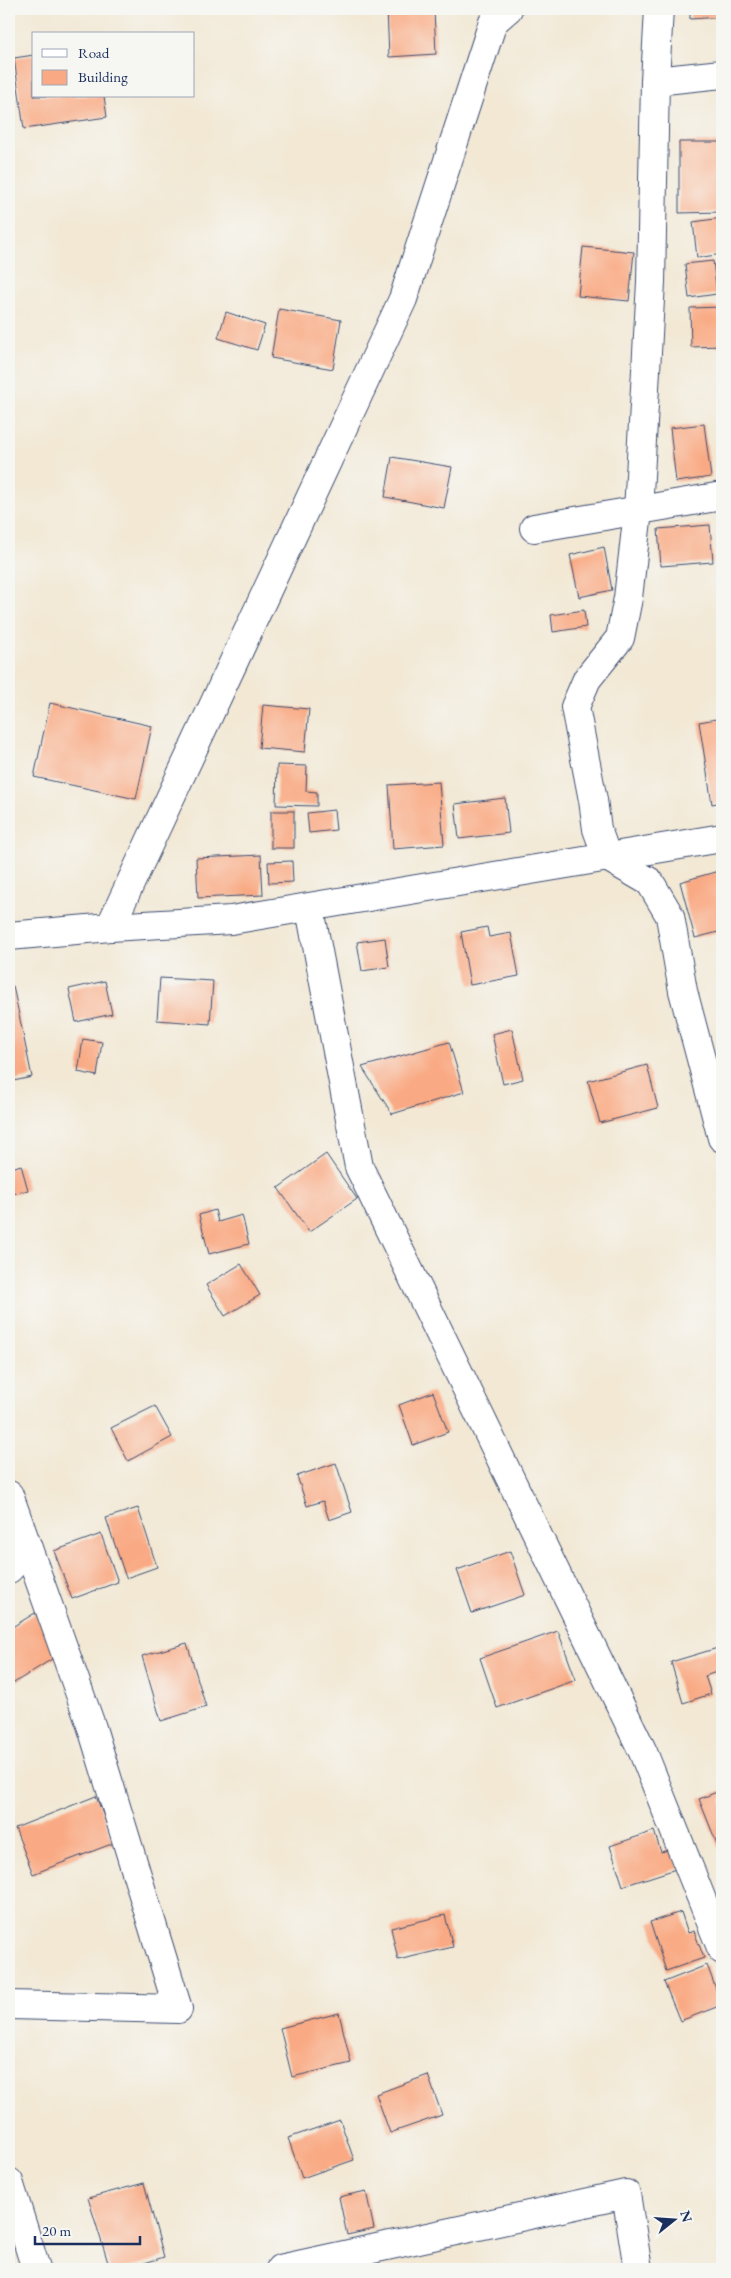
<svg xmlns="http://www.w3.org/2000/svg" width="731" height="2278" viewBox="0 0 731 2278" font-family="'EB Garamond',serif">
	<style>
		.building { fill: #f9aa84 }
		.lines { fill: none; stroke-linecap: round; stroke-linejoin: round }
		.minor-casing { stroke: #3b4b70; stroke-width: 30 }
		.minor { stroke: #fff; stroke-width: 28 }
	</style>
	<rect width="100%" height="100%" fill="#f6f6f2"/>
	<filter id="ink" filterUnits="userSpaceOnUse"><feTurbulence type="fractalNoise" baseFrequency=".02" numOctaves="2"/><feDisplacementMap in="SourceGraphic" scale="10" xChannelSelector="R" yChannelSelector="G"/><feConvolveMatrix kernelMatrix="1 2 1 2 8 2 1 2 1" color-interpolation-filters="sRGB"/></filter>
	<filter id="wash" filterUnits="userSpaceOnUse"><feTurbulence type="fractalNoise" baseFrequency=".0096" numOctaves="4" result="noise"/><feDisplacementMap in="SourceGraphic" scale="20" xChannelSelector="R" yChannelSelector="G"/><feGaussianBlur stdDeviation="1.12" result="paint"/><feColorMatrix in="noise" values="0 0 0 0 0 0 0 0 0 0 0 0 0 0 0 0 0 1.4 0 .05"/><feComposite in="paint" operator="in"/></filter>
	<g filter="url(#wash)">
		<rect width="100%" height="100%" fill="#f2e8d4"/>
		<g id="blocks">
			<g class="building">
				<path d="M387,9H434L436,54L389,57Z"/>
				<path d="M690,9H722V17L690,19Z"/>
				<path d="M34,55V96H104L107,117L24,129L14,58Z"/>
				<path d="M679,142H722V212L679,213Z"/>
				<path d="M722,218V254L697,258L693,222Z"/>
				<path d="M583,247L634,252L629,301L578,296Z"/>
				<path d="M713,261L717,294L689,298L685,264Z"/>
				<path d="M722,307V346L691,347L690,308Z"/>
				<path d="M279,309L341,320L333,369L271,358Z"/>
				<path d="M226,312L265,325L257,350L218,338Z"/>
				<path d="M704,424L711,477L676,482L670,428Z"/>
				<path d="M392,457L452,467L444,508L385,497Z"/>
				<path d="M710,525L713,562L661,566L658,529Z"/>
				<path d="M604,547L612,590L579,597L570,555Z"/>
				<path d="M584,610L586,627L553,632L551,615Z"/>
				<path d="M50,703L152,726L136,799L34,777Z"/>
				<path d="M263,705L309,709L305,752L259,748Z"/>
				<path d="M722,718V802L712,804L699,722Z"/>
				<path d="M277,765L307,766L306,791L317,792V806L276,805Z"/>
				<path d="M439,782L444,845L393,849L389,785Z"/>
				<path d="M505,798L509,833L459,839L455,804Z"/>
				<path d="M334,810L336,830L309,833L307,813Z"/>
				<rect x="271" y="811" width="23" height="37"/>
				<path d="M261,855L263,895L198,898L196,858Z"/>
				<path d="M292,861L293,882L269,883L268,862Z"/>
				<path d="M722,870V931L695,938L680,882Z"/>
				<path d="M487,927L489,937L511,933L519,976L470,985L461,932Z"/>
				<path d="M385,938L389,967L362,971L357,942Z"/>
				<path d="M160,978L213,981L210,1024L157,1020Z"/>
				<path d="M105,981L112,1014L76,1022L69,989Z"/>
				<path d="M13,986L32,1077L9,1082V987Z"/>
				<path d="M512,1029L523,1079L503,1084L492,1034Z"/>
				<path d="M83,1039L102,1042L97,1076L78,1072Z"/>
				<path d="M449,1042L464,1092L392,1114L362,1067Z"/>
				<path d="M647,1065L658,1108L600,1123L588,1081Z"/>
				<path d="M326,1154L357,1199L309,1232L278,1188Z"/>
				<path d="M21,1165L28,1190L9,1195V1169Z"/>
				<path d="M215,1210L218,1222L242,1215L249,1244L209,1254L199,1215Z"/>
				<path d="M241,1264L260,1295L225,1316L206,1285Z"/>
				<path d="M433,1392L448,1432L413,1445L399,1405Z"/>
				<path d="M155,1406L172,1437L128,1461L111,1428Z"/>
				<path d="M336,1463L352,1512L329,1520L323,1501L307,1506L297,1476Z"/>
				<path d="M138,1508L157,1567L126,1578L106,1518Z"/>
				<path d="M101,1534L118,1582L72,1599L54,1551Z"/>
				<path d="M510,1551L525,1595L472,1613L457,1570Z"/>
				<path d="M35,1613L60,1654L9,1686V1629Z"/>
				<path d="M558,1631L576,1680L497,1708L480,1658Z"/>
				<path d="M187,1643L206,1707L161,1721L142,1656Z"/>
				<path d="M721,1647L722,1670L705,1676L711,1694L683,1703L671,1662Z"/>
				<path d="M722,1790V1848L719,1849L699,1799Z"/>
				<path d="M96,1796L114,1843L33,1874L15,1828Z"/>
				<path d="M654,1831L661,1852L672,1849L679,1868L623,1886L610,1846Z"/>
				<path d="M681,1912L688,1933L694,1931L704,1958L666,1971L650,1922Z"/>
				<path d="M445,1915L453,1947L398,1960L391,1928Z"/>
				<path d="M707,1965L722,2005L680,2021L664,1982Z"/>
				<path d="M339,2013L351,2063L292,2077L280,2028Z"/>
				<path d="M428,2075L442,2115L390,2133L376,2094Z"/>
				<path d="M340,2120L354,2160L302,2178L288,2138Z"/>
				<path d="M144,2183L164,2257L125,2269H110L88,2198Z"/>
				<path d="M366,2191L374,2229L347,2235L339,2197Z"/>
			</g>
		</g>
	</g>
	<g filter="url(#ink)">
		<use href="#blocks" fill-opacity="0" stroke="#3b4b70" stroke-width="1"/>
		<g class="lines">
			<defs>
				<g id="minor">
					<path d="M659,9L655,81L651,282L638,511L628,598L620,638L587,679L575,707L593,800L597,829L607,857L650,882L670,916L683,991L722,1138"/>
					<path d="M655,81L722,74"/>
					<path d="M534,528L722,496"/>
					<path d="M310,909L359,1167L643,1752L722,1950"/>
					<path d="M110,927L231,920L722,838"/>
					<path d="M9,936L110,927L403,299L493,22L508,9"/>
					<path d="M9,1495L92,1728L178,2009L9,2005"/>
					<path d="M9,1569L28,1549"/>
					<path d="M9,2182L36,2269"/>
					<path d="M280,2269L626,2194L638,2269"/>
				</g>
			</defs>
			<use href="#minor" class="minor-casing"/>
			<use href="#minor" class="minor"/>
		</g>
	</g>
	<rect width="731" height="2278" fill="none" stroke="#f6f6f2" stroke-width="30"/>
	<rect x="32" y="32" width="162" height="65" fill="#f6f6f2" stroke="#9ea6b7"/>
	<rect x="42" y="49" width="25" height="8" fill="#ffffff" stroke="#9ea6b7"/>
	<text x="78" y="58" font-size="15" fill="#1b2f5e">Road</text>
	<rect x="42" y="70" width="25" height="15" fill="#f9aa84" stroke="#9ea6b7"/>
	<text x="78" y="82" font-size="15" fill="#1b2f5e">Building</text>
	<g transform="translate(674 2220) rotate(73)" stroke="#f6f6f2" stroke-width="4" paint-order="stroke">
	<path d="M0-4L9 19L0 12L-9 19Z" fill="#1b2f5e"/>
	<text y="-8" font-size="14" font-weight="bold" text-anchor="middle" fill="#1b2f5e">N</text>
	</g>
	<path d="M35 2236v8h105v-8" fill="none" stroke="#1b2f5e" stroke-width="2.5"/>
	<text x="42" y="2236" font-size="15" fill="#1b2f5e" stroke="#f6f6f2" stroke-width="4" paint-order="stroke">20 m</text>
</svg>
